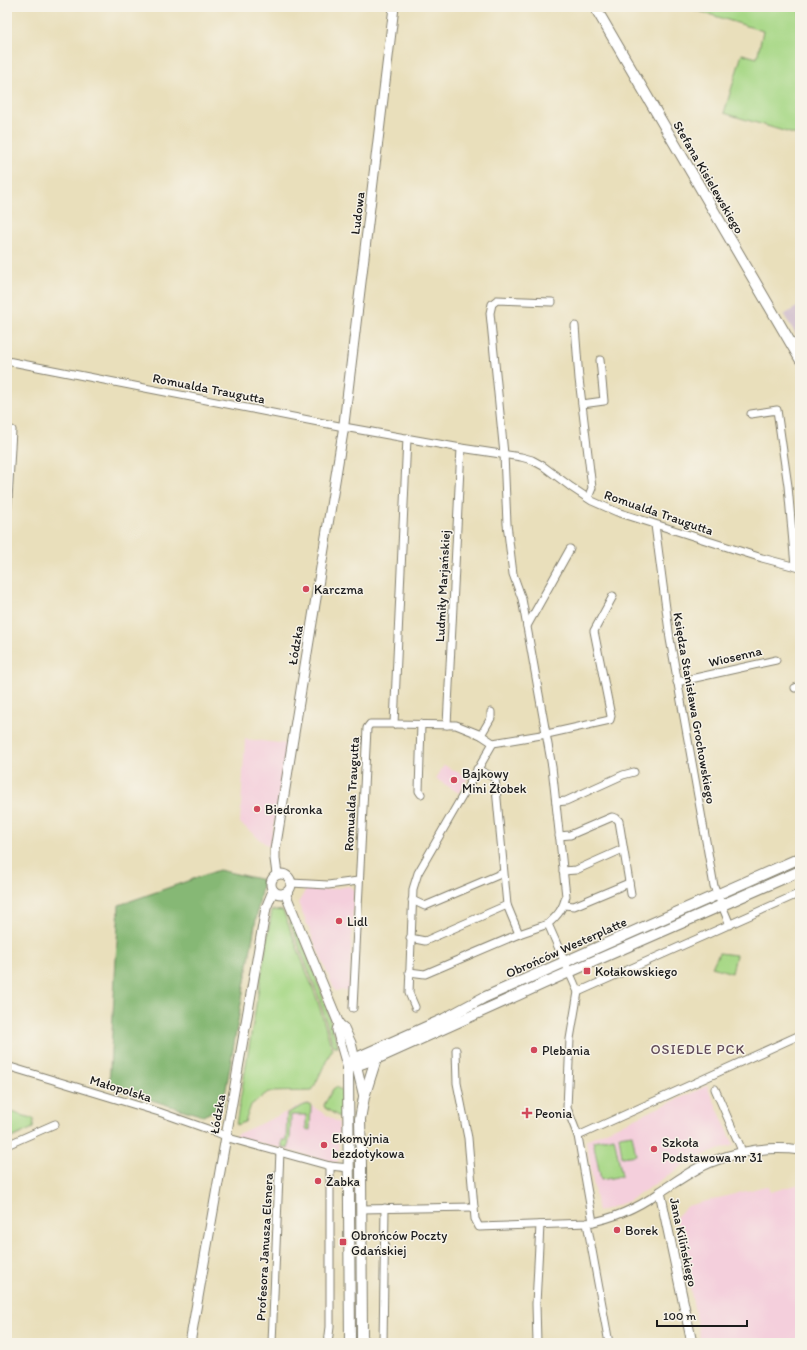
<svg xmlns="http://www.w3.org/2000/svg" width="807" height="1350" viewBox="0 0 807 1350" font-family="Itim,sans-serif">
	<style>
		.built { fill: #f4cfdc }
		.industrial { fill: #d0bdcc }
		.green { fill: #a8d887; stroke: #627a52 }
		.forest { fill: #86b874; stroke: #516a48 }
		.lines { fill: none; stroke-linecap: round; stroke-linejoin: round }
		.minor-casing { stroke: #827e6c; stroke-width: 9 }
		.tertiary-casing { stroke: #827e6c; stroke-width: 11 }
		.secondary-casing { stroke: #827e6c; stroke-width: 12 }
		.minor { stroke: #fff; stroke-width: 7 }
		.tertiary { stroke: #fff; stroke-width: 9 }
		.secondary { stroke: #fff; stroke-width: 10 }
		.poi-dot { fill: #d1495b; stroke: #f7f3e8; stroke-width: 1.5 }
		.labels { text-anchor: middle; stroke-width: 3; stroke-linejoin: round; paint-order: stroke }
		.street-label { font-size: 13px; fill: #1c1c1c; stroke: #f7f3e8 }
		.poi-label { font-size: 13px; fill: #1c1c1c; stroke: #f7f3e8; text-anchor: start }
		.neighbourhood-label { font-size: 14px; letter-spacing: 1px; fill: #604a58; stroke: #f7f3e8 }
	</style>
	<rect width="100%" height="100%" fill="#f7f3e8"/>
	<filter id="ink" filterUnits="userSpaceOnUse"><feTurbulence type="fractalNoise" baseFrequency=".025" numOctaves="2"/><feDisplacementMap in="SourceGraphic" scale="8" xChannelSelector="R" yChannelSelector="G"/><feConvolveMatrix kernelMatrix="1 2 1 2 8 2 1 2 1" color-interpolation-filters="sRGB"/></filter>
	<filter id="wash" filterUnits="userSpaceOnUse"><feTurbulence type="fractalNoise" baseFrequency=".012" numOctaves="4" result="noise"/><feDisplacementMap in="SourceGraphic" scale="16" xChannelSelector="R" yChannelSelector="G"/><feGaussianBlur stdDeviation="0.9" result="paint"/><feColorMatrix in="noise" values="0 0 0 0 0 0 0 0 0 0 0 0 0 0 0 0 0 1.4 0 .05"/><feComposite in="paint" operator="in"/></filter>
	<g filter="url(#wash)">
		<rect width="100%" height="100%" fill="#e9dfbb"/>
		<g class="built">
			<path d="M245,739L288,744L271,842L269,847L240,823Z"/>
			<path d="M444,765L468,778L459,793L436,779Z"/>
			<path d="M349,886L354,890L349,990L335,991L298,903L306,889L325,890Z"/>
			<path d="M707,1086L734,1145L732,1146L724,1148L704,1155L690,1161L629,1201L598,1212L586,1140Z"/>
			<path d="M307,1103L339,1123L338,1162H333L237,1137L235,1135Z"/>
			<path d="M800,1184V1343H701L676,1217L687,1206L766,1186L768,1187L770,1192Z"/>
		</g>
		<path class="industrial" d="M800,305V341L784,315Z"/>
		<g class="green">
			<path d="M686,7H800V136L724,113L742,54L757,58L763,31Z"/>
			<path d="M289,909L321,991L338,1046H335L333,1045L319,998L286,912Z"/>
			<path d="M272,910L283,911L317,999L332,1049L312,1091L268,1092L251,1105L245,1122L236,1125Z"/>
			<path d="M719,953L736,955L732,973L712,967Z"/>
			<path d="M336,1087L342,1091L341,1118L325,1108L324,1105L333,1089Z"/>
			<path d="M307,1104L311,1106L310,1130L306,1129V1115H291L290,1140L289,1141L288,1149L282,1147V1140H286L287,1113Z"/>
			<path d="M12,1112L34,1119L33,1128L7,1140V1129Z"/>
			<path d="M632,1134L636,1155L622,1157L619,1136Z"/>
			<path d="M614,1137L622,1176L601,1180L593,1141Z"/>
		</g>
		<path class="forest" d="M219,870L263,880L223,1106L203,1116L109,1087L119,905Z"/>
	</g>
	<g filter="url(#ink)">
		<g class="lines">
			<defs>
				<g id="minor">
					<path d="M552,302L497,300L492,304L490,313L504,454L507,524L513,574L522,599L552,767L566,896C563,909 558,915 548,924L578,992L800,893"/>
					<path d="M575,326L579,379L592,488L588,498"/>
					<path d="M7,361L344,427L461,448L521,457L532,460L543,466L571,487L592,501L617,512L762,558L800,568"/>
					<path d="M582,404L604,401L600,360"/>
					<path d="M751,414L777,410L788,486L795,566"/>
					<path d="M7,518L12,430"/>
					<path d="M655,525L670,639L714,886L730,925"/>
					<path d="M527,626L570,549"/>
					<path d="M677,682L776,660"/>
					<path d="M795,688L800,686"/>
					<path d="M394,724L456,725L481,735L493,743L547,734L610,720L611,716L594,631L613,596"/>
					<path d="M421,724L419,791L421,794"/>
					<path d="M447,725L461,448"/>
					<path d="M481,735L491,718V712"/>
					<path d="M477,769L495,778L507,905L519,934L548,924"/>
					<path d="M556,802L566,801L623,775L634,772"/>
					<path d="M559,836L570,835L612,817L616,818L619,821L631,894"/>
					<path d="M563,871L576,870L623,849"/>
					<path d="M291,883L328,885L358,881"/>
					<path d="M412,900L425,906L503,873"/>
					<path d="M564,905L574,906L629,883"/>
					<path d="M410,938L425,941L507,905"/>
					<path d="M409,972L425,974L519,934"/>
					<path d="M578,992L570,1039L567,1108L578,1136L593,1222"/>
					<path d="M415,1007L409,993L413,889L418,873L493,743"/>
					<path d="M353,1008L367,728L370,724H394L407,438"/>
					<path d="M456,1050L457,1083L468,1138L475,1219L479,1227L587,1223C614,1219 637,1208 660,1192"/>
					<path d="M7,1066L159,1112L216,1132L232,1139L330,1166L349,1168"/>
					<path d="M715,1089L740,1146L742,1153"/>
					<path d="M578,1136L800,1035"/>
					<path d="M7,1145L55,1124"/>
					<path d="M361,1209L474,1207"/>
					<path d="M587,1223L609,1343"/>
					<path d="M272,1343L280,1151"/>
					<path d="M328,1343L330,1327V1166"/>
					<path d="M383,1343L385,1208"/>
					<path d="M537,1343L536,1304L540,1225"/>
				</g>
				<g id="tertiary">
					<circle cx="281" cy="884" r="10"/>
					<path d="M277,874L275,859V850L343,432L394,7"/>
					<path d="M285,893L339,1024L344,1028L351,1043L364,1097"/>
					<path d="M339,1024L337,1030L348,1069L376,1059"/>
					<path d="M190,1343L266,908L273,891"/>
					<path d="M692,1343L660,1192C676,1182 693,1169 711,1162C739,1151 770,1146 800,1150"/>
				</g>
				<g id="secondary">
					<path d="M595,7L800,359"/>
					<path d="M350,1343L348,1069L354,1059L444,1019L483,998L800,858"/>
					<path d="M362,1343L361,1166L360,1119L364,1097L376,1059L558,977L800,871"/>
				</g>
			</defs>
			<use href="#minor" class="minor-casing"/>
			<use href="#tertiary" class="tertiary-casing"/>
			<use href="#secondary" class="secondary-casing"/>
			<use href="#minor" class="minor"/>
			<use href="#tertiary" class="tertiary"/>
			<use href="#secondary" class="secondary"/>
		</g>
	</g>
	<g class="poi-dot">
		<circle cx="306" cy="589" r="4"/>
		<circle cx="454" cy="780" r="4"/>
		<circle cx="257" cy="809" r="4"/>
		<circle cx="339" cy="921" r="4"/>
		<rect x="583" y="967" width="8" height="8" rx="2"/>
		<circle cx="534" cy="1050" r="4"/>
		<path d="M525 1107h4v4h4v4h-4v4h-4v-4h-4v-4h4z"/>
		<circle cx="324" cy="1145" r="4"/>
		<circle cx="654" cy="1149" r="4"/>
		<circle cx="318" cy="1181" r="4"/>
		<circle cx="617" cy="1230" r="4"/>
		<rect x="339" y="1238" width="8" height="8" rx="2"/>
	</g>
	<g class="labels">
		<g class="street-label">
			<text transform="translate(709 177) rotate(60)" y="5">Stefana Kisielewskiego</text>
			<text transform="translate(357 213) rotate(-83)" y="5">Ludowa</text>
			<text transform="translate(209 388) rotate(11)" y="5">Romualda Traugutta</text>
			<text transform="translate(659 512) rotate(19)" y="5">Romualda Traugutta</text>
			<text transform="translate(442 586) rotate(-87)" y="5">Ludmiły Marjańskiej</text>
			<text transform="translate(295 645) rotate(-81)" y="5">Łódzka</text>
			<text transform="translate(735 656) rotate(-13)" y="5">Wiosenna</text>
			<text transform="translate(695 708) rotate(80)" y="5">Księdza Stanisława Grochowskiego</text>
			<text transform="translate(351 794) rotate(-87)" y="5">Romualda Traugutta</text>
			<text transform="translate(566 947) rotate(-24)" y="5">Obrońców Westerplatte</text>
			<text transform="translate(121 1088) rotate(17)" y="5">Małopolska</text>
			<text transform="translate(217 1114) rotate(-80)" y="5">Łódzka</text>
			<text transform="translate(684 1242) rotate(78)" y="5">Jana Kilińskiego</text>
			<text transform="translate(264 1247) rotate(-87)" y="5">Profesora Janusza Elsnera</text>
		</g>
		<g class="poi-label">
			<text x="314" y="594">Karczma</text>
			<text x="462" y="778">Bajkowy<tspan x="462" dy="15">Mini Żłobek</tspan></text>
			<text x="265" y="814">Biedronka</text>
			<text x="347" y="926">Lidl</text>
			<text x="595" y="976">Kołakowskiego</text>
			<text x="542" y="1055">Plebania</text>
			<text x="535" y="1118">Peonia</text>
			<text x="332" y="1143">Ekomyjnia<tspan x="332" dy="15">bezdotykowa</tspan></text>
			<text x="662" y="1147">Szkoła<tspan x="662" dy="15">Podstawowa nr 31</tspan></text>
			<text x="326" y="1186">Żabka</text>
			<text x="625" y="1235">Borek</text>
			<text x="351" y="1240">Obrońców Poczty<tspan x="351" dy="15">Gdańskiej</tspan></text>
		</g>
		<g class="neighbourhood-label">
			<text x="698" y="1054">OSIEDLE PCK</text>
		</g>
	</g>
	<rect width="807" height="1350" fill="none" stroke="#f7f3e8" stroke-width="24"/>
	<path d="M657 1320v6h90v-6" fill="none" stroke="#1c1c1c" stroke-width="2"/>
	<text x="663" y="1320" font-size="12" fill="#1c1c1c" stroke="#f7f3e8" stroke-width="3" paint-order="stroke">100 m</text>
</svg>
